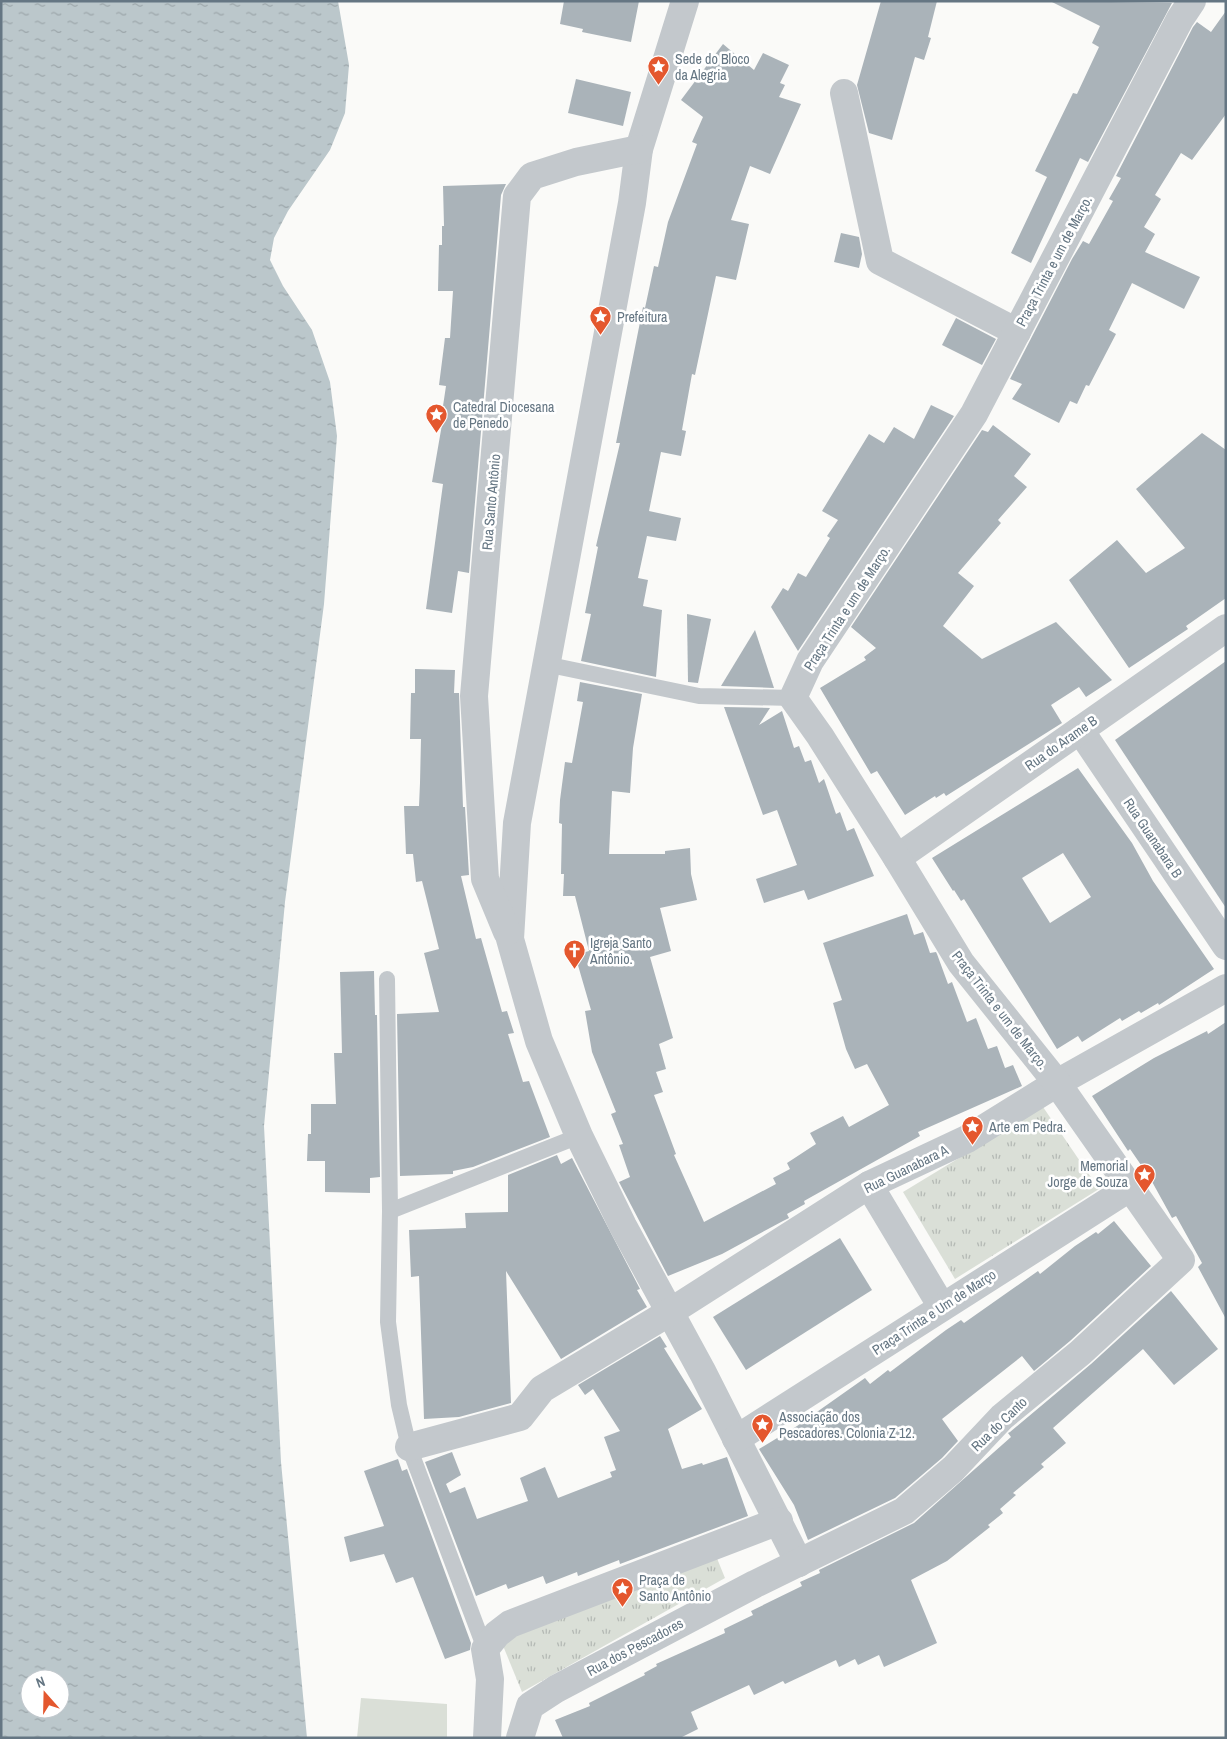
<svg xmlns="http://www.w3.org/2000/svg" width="1227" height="1739" viewBox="0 0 1227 1739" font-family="'Archivo Narrow',sans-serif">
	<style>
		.park { fill: url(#park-tufts) }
		.pitch { fill: #dadfd7 }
		.water { fill: url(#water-ripples); fill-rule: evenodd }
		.building { fill: #aab3b9; fill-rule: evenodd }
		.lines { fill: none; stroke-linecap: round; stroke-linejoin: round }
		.service { stroke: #c3c8cc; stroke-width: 16 }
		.minor { stroke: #c3c8cc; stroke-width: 28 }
		.labels { text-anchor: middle; stroke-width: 5; stroke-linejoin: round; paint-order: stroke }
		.poi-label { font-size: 14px; fill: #657683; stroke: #fff; text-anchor: start }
		.street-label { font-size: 14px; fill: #657683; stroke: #fff }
	</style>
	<defs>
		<pattern id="park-tufts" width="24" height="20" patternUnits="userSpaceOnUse" patternTransform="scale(1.25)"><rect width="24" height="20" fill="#dadfd7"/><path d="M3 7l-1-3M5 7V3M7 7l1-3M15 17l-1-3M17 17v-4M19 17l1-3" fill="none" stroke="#b4b9b4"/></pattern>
		<pattern id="water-ripples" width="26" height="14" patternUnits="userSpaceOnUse" patternTransform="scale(1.25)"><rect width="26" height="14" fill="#bbc7cb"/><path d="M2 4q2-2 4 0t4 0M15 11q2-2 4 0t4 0" fill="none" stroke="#9ca6aa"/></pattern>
	</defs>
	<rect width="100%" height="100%" fill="#fafaf8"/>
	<g class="park">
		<path d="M1043,1107L1099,1189L955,1279L903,1192Z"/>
		<path d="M714,1551L725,1578L522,1692L499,1636Z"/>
	</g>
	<path class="pitch" d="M361,1698L447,1704V1738H357Z"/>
	<path class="water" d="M1,1H338L349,65L345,113L330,150L288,211L274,238L270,260L283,286L312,330L330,382L337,436L324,604L285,902L264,1126L281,1462L307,1738H1ZM30,1679H60V1709H30Z"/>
	<g class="building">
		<path d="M564,1H639L631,42L582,32L583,29L560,24Z"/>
		<path d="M881,1H937L928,37L931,38L924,60L915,57L892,140L869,133L857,85Z"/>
		<path d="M1050,1L1172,3L1088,162L1080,158L1031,263L1011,253L1047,177L1035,171L1073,93L1077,94L1099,47L1092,43L1100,26Z"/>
		<path d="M1226,11V114L1192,160L1181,153L1155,195L1161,199L1144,227L1155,234L1145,252L1200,277L1184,309L1132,283L1109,330L1116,334L1089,386L1086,385L1077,404L1070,401L1059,423L1012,399L1022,384L1010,379L1072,259L1083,241L1089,244L1113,201L1109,199L1121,178L1116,176L1193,27L1197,22L1211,32Z"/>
		<path d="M723,44L754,70L763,53L789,65L780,83L785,85L779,97L801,104L770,174L750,166L731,220L749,224L736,280L716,276L695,375L692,374L682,430L686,431L681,456L661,452L649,511L681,518L676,541L647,536L638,578L648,580L643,606L662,610L656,677L581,661L591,614L585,613L598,547L596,546L620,443H616L643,307L645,308L654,266L658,267L668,222L697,144L692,142L703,117L681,100Z"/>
		<path d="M576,79L631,92L623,126L568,113Z"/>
		<path d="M506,184L501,195L469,573L458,571L452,613L426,609L443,484L432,482L445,407L443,406L446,386L439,385L445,338H450L453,291H438L439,245H442V226H444L443,186Z"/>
		<path d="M841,233L859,237L862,254L859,268L834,262Z"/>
		<path d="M956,318L996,339L982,365L942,345Z"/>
		<path d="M931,405L954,416L798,651L771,607L783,588L788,591L798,573L806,577L830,538L827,536L838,520L822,511L869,434L884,443L894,427L914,439Z"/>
		<path d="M993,425L1031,454L1014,476L1027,487L998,520L1001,523L958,573L974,586L943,626L982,659L1056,622L1112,680L1086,697L1079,687L1051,705L1062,723L946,796L944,793L936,798L935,796L905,815L877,771L871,774L820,688L866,660L864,657L876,648L851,627L982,430L988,432Z"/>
		<path d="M1202,433L1226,450V598L1186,626L1188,629L1129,668L1069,580L1117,540L1146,573L1185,548L1136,489Z"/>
		<path d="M687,614L711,619L698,683L688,682Z"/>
		<path d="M755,630L774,688L721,686Z"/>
		<path d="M1226,661V908L1115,740Z"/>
		<path d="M415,669L455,670L454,693H459L463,807H465L469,875L461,876L476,939L481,938L502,1012L507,1011L514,1033L508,1034L523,1082L529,1081L550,1137L473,1167L453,1171V1174L400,1176L397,1014L439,1012L424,953L439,949L422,881L416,882L413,854H406L404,806H419L420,783L421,739H410L411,693H415Z"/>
		<path d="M580,682L642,694L633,748L630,793L612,791L609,854H665V851L690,848L691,874L697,900L660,908L671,951L650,957L673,1038L659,1044L666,1069L656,1072L663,1092L654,1095L676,1154L674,1155L704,1222L776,1184L773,1178L790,1169L787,1163L816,1144L810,1133L843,1116L849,1127L889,1105L867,1064L855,1069L846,1049L833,1003L842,1000L823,943L907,914L914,935L923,932L930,953L936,952L937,954L948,984L952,982L967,1022L976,1018L988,1049L997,1046L1005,1068L1013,1065L1022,1086L918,1132L920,1136L804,1201L805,1204L787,1214L789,1218L783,1221L722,1254L668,1276L619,1182L630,1177L619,1145L623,1144L611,1114L616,1112L592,1052L585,1011L591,1010L575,955L589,951L575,896H563L564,874H561L562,824L559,823L560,800L565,762L572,763L583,702L577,701Z"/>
		<path d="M724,707L770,708L759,725L782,711L794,748L799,746L805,762L811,760L819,783L824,779L836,814L840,812L847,831L854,828L874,876L808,900L804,890L764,903L756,879L797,865L777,810L763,815Z"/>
		<path d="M1078,768L1132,843L1153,881L1214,969L1159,1005L1158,1003L1141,1013L1139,1011L1122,1021L1120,1018L1082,1042L1078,1036L1057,1049L964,899L961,901L954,890L953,891L932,858ZM1063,853L1091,897L1050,923L1022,878Z"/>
		<path d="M374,971L375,1015H377L380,1177L370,1178V1193L325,1192V1161H307L308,1134H311V1104H336L334,1053H342L340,972Z"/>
		<path d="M1226,1022V1319L1198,1267L1202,1263L1176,1216L1172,1218L1150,1178L1130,1149L1128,1151L1092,1096L1154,1058L1207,1031L1208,1034Z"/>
		<path d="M557,1155L561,1164L572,1158L640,1289L637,1290L647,1307L561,1359L506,1271L511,1403L459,1417L424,1419L419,1276L411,1277L409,1230L466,1228L465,1213L508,1212V1175Z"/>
		<path d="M1114,1221L1151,1266L1070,1341L1034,1371L1022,1356L942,1419L958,1441L942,1458L895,1498L808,1540L794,1505L759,1449L797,1426L865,1378L870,1384L888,1370L890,1372L946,1330L961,1320L964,1323L1038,1271L1040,1274L1075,1246L1096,1232L1098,1234Z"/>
		<path d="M840,1238L872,1290L746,1370L713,1317Z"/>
		<path d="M1171,1291L1218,1349L1174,1385L1143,1349L1053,1428L1066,1443L1041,1464L1044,1467L1013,1493L1016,1495L1000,1509L1003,1513L988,1525L990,1527L947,1561L911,1580L937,1643L884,1667L879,1655L858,1665L855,1659L839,1667L836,1660L785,1684L783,1681L754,1695L749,1685L691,1712L698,1729L680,1738H563L555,1720L590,1706L589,1703L645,1675L644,1673L657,1666L656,1664L725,1633L724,1629L753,1615L751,1611L802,1586L800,1582L820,1573L819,1570L914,1523L1011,1437L1008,1433L1010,1432L1091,1364Z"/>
		<path d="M660,1336L667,1347L664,1348L702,1409L668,1429L682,1469L702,1463L703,1465L727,1457L748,1516L620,1564L619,1560L578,1576L577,1572L546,1584L543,1576L508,1589L506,1584L476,1596L425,1462L452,1452L461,1475L446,1484L450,1493L465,1487L477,1519L528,1501L520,1478L545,1467L558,1498L612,1477L610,1472L616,1470L604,1437L620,1431L593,1389L585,1395L578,1385Z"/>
		<path d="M398,1459L402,1471L407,1469L471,1643L470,1650L445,1659L413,1577L396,1583L384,1554L350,1562L344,1537L384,1526L364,1471Z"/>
	</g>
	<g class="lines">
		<g class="service">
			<path d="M545,664L699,696L793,698"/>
			<path d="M387,979L390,1211L388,1322L399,1405L409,1447L485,1649"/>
			<path d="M390,1211L579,1136"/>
		</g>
		<g class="minor">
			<path d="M685,1L639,149L632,203L517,823L510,939L539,1041L579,1136L623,1226L703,1373L799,1563"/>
			<path d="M844,93L880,261L1017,332"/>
			<path d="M1080,730L1226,946"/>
			<path d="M897,858L1226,628"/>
			<path d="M507,932L485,879L474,696L517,196L532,176L576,162L639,149"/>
			<path d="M869,1185L942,1307"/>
			<path d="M736,1439L1131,1187"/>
			<path d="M409,1447L520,1417L542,1389L670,1312L869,1185L967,1139L1057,1083L1226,988"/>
			<path d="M487,1738L490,1679L485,1649L497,1634L510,1624L779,1521"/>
			<path d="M520,1738L530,1706L556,1689L755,1584L904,1511L953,1469L1002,1417L1080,1353L1181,1260L1057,1083L961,963L897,858L820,736L793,698L810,661L974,414L1180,19L1192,1"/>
		</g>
	</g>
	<defs>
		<symbol id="sight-pin" viewBox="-11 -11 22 30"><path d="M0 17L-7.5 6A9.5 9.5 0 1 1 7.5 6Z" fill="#e4572e" stroke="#fff"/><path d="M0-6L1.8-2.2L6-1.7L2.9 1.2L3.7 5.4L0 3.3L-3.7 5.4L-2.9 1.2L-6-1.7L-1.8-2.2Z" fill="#fff"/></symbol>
		<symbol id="church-pin" viewBox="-11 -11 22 30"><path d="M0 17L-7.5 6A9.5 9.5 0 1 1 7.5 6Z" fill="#e4572e" stroke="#fff"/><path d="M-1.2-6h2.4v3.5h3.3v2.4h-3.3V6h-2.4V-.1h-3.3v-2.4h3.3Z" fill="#fff"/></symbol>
	</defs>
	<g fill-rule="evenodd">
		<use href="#sight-pin" x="646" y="54" width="25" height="34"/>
		<use href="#sight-pin" x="588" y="304" width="25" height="34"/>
		<use href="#sight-pin" x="424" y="402" width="25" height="34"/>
		<use href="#church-pin" x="562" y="938" width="25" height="34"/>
		<use href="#sight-pin" x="960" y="1114" width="25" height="34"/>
		<use href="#sight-pin" x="1132" y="1162" width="25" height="34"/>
		<use href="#sight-pin" x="750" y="1412" width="25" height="34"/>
		<use href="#sight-pin" x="610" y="1576" width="25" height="34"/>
	</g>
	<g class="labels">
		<g class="poi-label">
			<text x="675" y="64">Sede do Bloco<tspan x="675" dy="16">da Alegria</tspan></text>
			<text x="617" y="322">Prefeitura</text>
			<text x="453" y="412">Catedral Diocesana<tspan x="453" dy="16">de Penedo</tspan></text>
			<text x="590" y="948">Igreja Santo<tspan x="590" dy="16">Antônio.</tspan></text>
			<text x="989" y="1132">Arte em Pedra.</text>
			<text x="1128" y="1171" text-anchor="end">Memorial<tspan x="1128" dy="16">Jorge de Souza</tspan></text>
			<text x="779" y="1422">Associação dos<tspan x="779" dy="16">Pescadores. Colonia Z 12.</tspan></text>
			<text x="639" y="1585">Praça de<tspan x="639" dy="16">Santo Antônio</tspan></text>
		</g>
		<g class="street-label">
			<text transform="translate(1054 261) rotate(-62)" y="5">Praça Trinta e um de Março.</text>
			<text transform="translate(491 502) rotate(-85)" y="5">Rua Santo Antônio</text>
			<text transform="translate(847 608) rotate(-57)" y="5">Praça Trinta e um de Março.</text>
			<text transform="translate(1061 743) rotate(-35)" y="5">Rua do Arame B</text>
			<text transform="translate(1153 838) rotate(56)" y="5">Rua Guanabara B</text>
			<text transform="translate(1000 1010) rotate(52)" y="5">Praça Trinta e um de Março.</text>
			<text transform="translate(906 1169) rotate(-26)" y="5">Rua Guanabara A</text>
			<text transform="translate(934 1312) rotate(-33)" y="5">Praça Trinta e Um de Março</text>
			<text transform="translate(999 1424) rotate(-44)" y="5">Rua do Canto</text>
			<text transform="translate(635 1647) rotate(-28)" y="5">Rua dos Pescadores</text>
		</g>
	</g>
	<rect width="1227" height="1739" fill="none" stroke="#657683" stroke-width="5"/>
	<g transform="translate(45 1694) rotate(340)"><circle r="24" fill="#ffffff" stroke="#c1c8cd"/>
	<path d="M0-4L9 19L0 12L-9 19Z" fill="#e4572e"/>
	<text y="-8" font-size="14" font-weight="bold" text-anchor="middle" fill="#657683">N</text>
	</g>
</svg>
